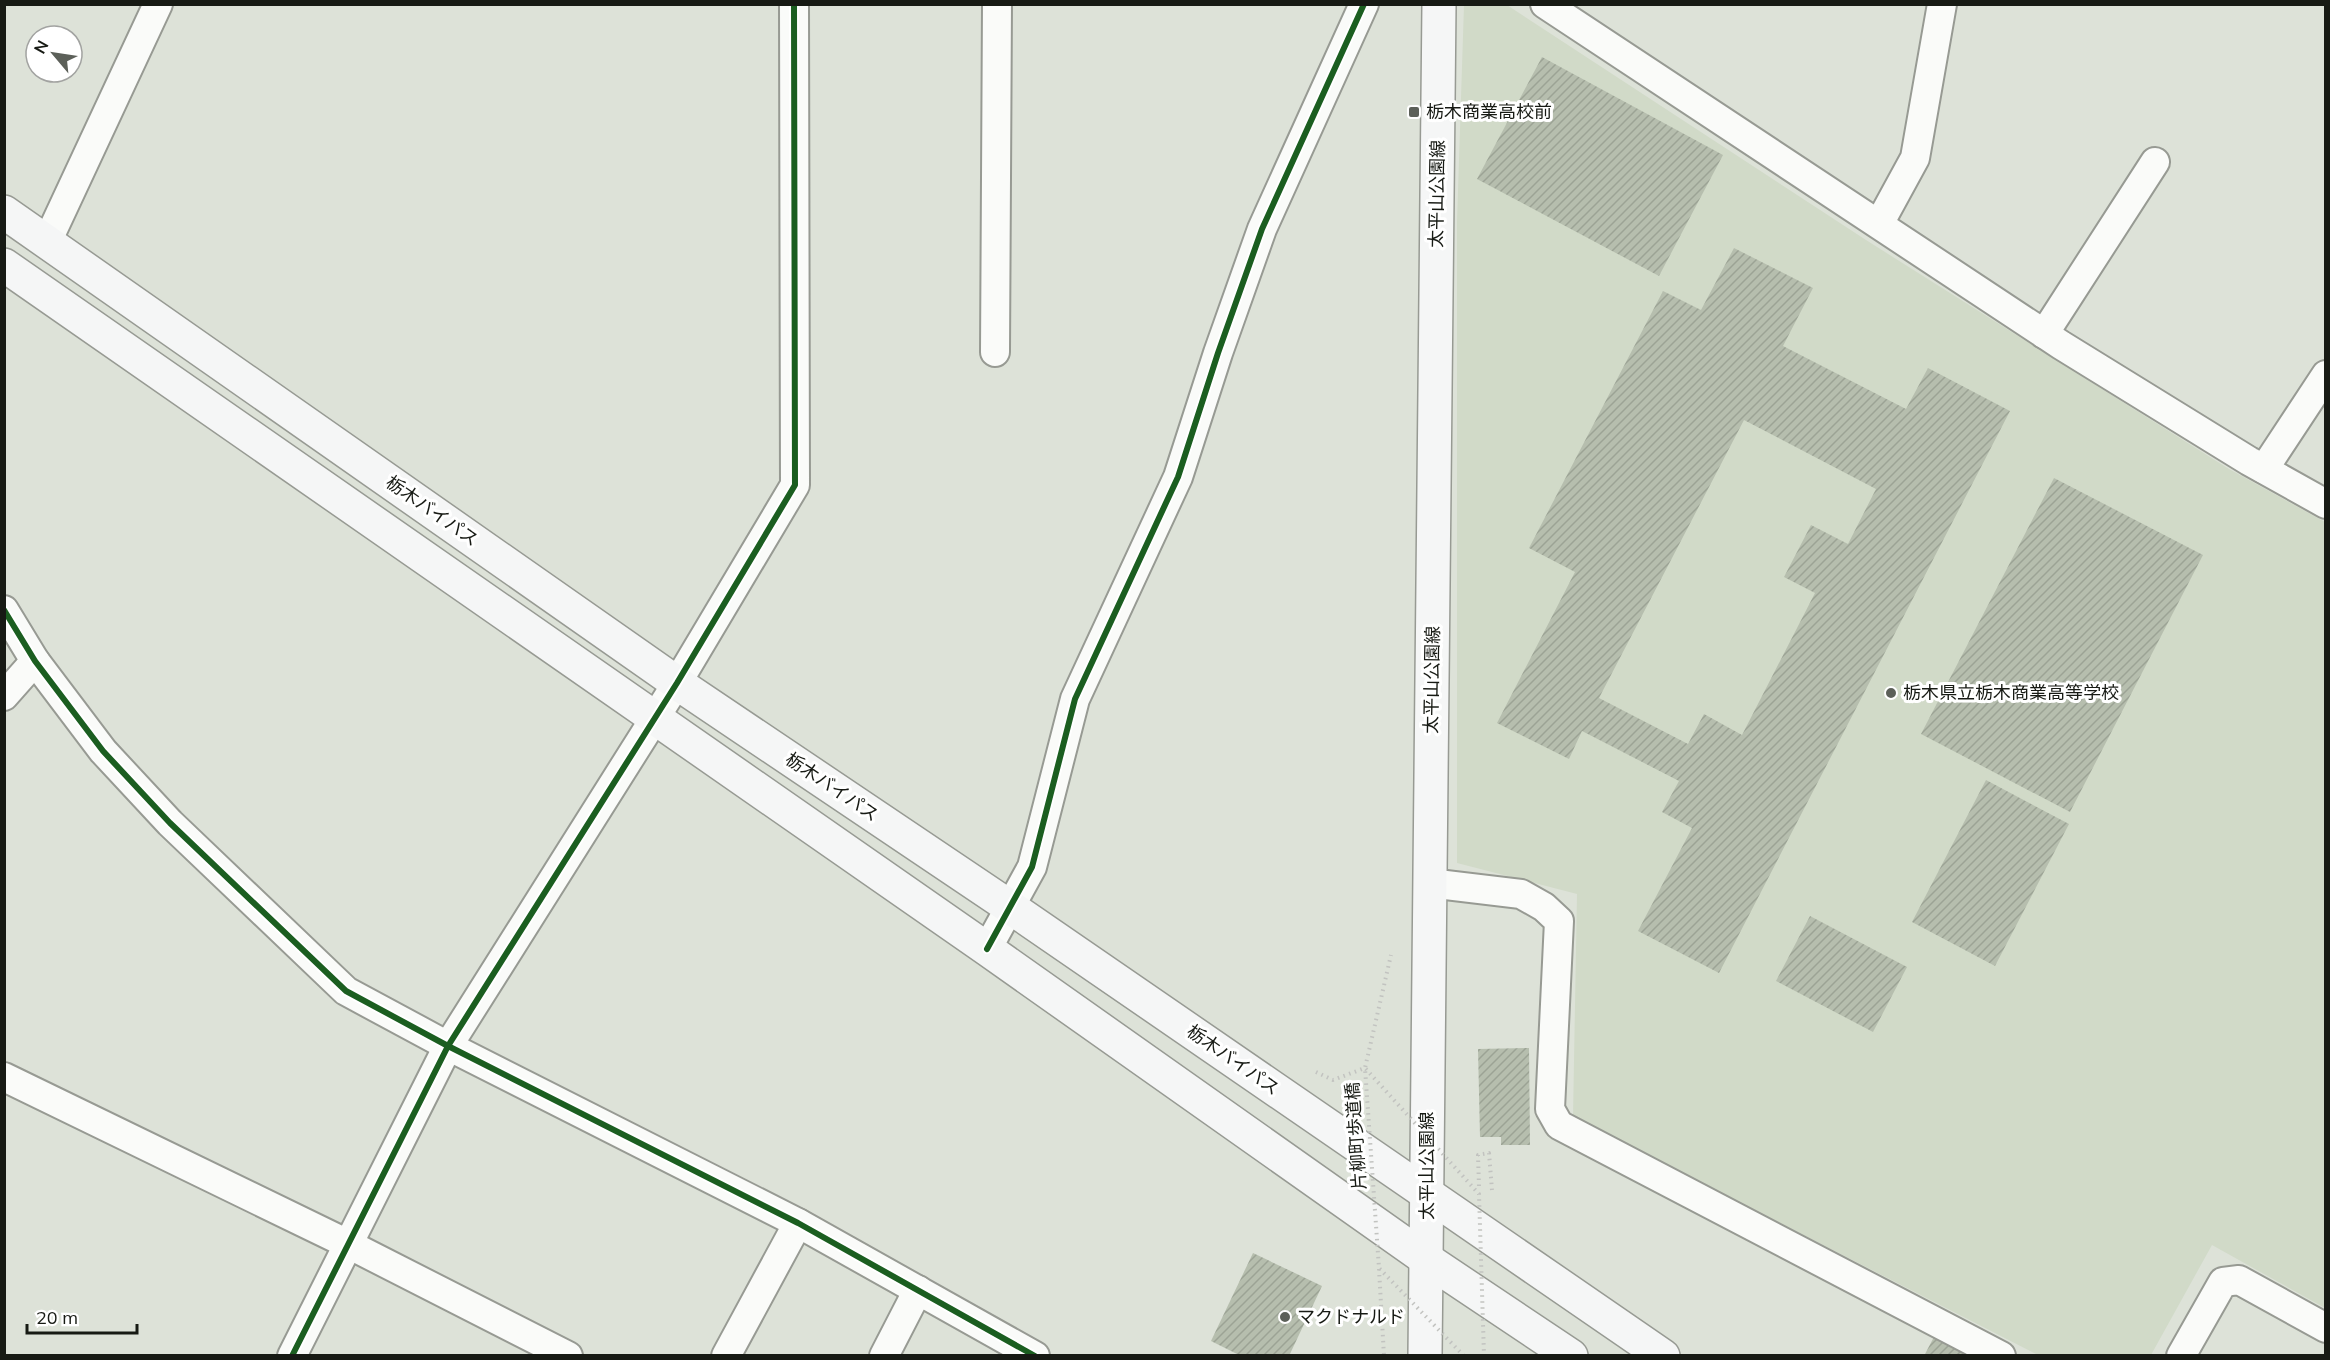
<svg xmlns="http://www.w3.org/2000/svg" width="2330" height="1360" viewBox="0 0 2330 1360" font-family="Mulish,'Noto Sans JP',sans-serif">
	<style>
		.built { fill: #d1dac8 }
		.building { fill: url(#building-hatch); fill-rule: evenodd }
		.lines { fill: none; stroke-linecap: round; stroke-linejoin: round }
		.street-casing { stroke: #979a93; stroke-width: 32 }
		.secondary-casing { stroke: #979a93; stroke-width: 36 }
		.path { stroke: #c2c3c0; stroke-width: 4; stroke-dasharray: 1.5 4.5; stroke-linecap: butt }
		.street { stroke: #fafbf9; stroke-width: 28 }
		.secondary { stroke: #f5f6f6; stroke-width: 33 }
		.path-bridge { stroke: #c2c3c0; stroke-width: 4; stroke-dasharray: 1.5 4.5; stroke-linecap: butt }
		.cycleway-casing { stroke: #fff; stroke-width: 10 }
		.cycleway { stroke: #1b5e20; stroke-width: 6 }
		.poi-dot { fill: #5c6059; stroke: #fff; stroke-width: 2 }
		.labels { text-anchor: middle; stroke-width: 6; stroke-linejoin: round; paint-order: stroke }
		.poi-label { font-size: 18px; fill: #171a14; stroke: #fff; text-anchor: start }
		.street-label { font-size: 18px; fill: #171a14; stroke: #fff }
	</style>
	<defs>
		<pattern id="building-hatch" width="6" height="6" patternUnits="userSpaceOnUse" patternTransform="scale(1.5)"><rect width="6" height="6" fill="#b6beae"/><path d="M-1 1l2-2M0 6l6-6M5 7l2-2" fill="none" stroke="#9ca395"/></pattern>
	</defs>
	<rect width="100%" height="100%" fill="#dde2d8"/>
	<path class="built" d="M1464,5H1507L1866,240L2229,469L2325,522V1308L2212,1245L2151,1355H2038L1573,1117L1577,894L1457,863V222Z"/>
	<g class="building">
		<path d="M1542,57L1723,155L1659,276L1477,179Z"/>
		<path d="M1734,248L1813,288L1783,346L1906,409L1928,368L2010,411L1719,973L1638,931L1692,828L1662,812L1679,781L1582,731L1569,759L1497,723L1575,572L1529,548L1663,291L1701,310ZM1744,420L1876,489L1848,544L1811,525L1784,577L1815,593L1742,735L1704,714L1688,744L1599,698Z"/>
		<path d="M2054,478L2203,555L2070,812L1921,734Z"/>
		<path d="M1986,780L2069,824L1995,966L1912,922Z"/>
		<path d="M1810,916L1907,967L1873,1032L1776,981Z"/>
		<path d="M1529,1048L1530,1145H1501V1137H1480L1478,1049Z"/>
		<path d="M1253,1253L1322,1286L1289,1356H1241L1211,1341Z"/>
		<path d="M1936,1333L1976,1356H1924Z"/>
	</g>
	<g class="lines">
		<defs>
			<g id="street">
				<path d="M1545,4L2061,345L2249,461L2326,504"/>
				<path d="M1879,224L1915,158L1942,4"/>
				<path d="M47,242L158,4"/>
				<path d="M2044,334L2155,162"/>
				<path d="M995,352L997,4"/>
				<path d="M2264,469L2326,375"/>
				<path d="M4,610L35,661L103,751L170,823L346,991L448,1046L798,1223L1035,1356"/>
				<path d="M4,696L35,661"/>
				<path d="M1429,883L1521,894L1544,907L1559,921L1550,1109L1559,1125L2001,1356"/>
				<path d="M987,949L1032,867L1075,699L1178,477L1218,353L1262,229L1364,4"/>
				<path d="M4,1077L348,1244L568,1356"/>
				<path d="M292,1356L448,1046L677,683L795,485L794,4"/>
				<path d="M726,1356L798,1223"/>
				<path d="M884,1356L918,1290"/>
				<path d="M2181,1356L2223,1282L2239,1280L2326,1328"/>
			</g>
			<g id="secondary">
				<path d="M4,212L677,683L1010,907L1663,1356"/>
				<path d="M4,265L987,949L1426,1259L1571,1356"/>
				<path d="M1425,1356L1439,4"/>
			</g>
		</defs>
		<use href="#street" class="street-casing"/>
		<use href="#secondary" class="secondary-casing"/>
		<g class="path">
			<path d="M1316,1072L1333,1080L1365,1068L1391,955"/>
			<path d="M1479,1186L1478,1155L1489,1153L1492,1190"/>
			<path d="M1379,1269L1384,1356"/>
		</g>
		<use href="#street" class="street"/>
		<use href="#secondary" class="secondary"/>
		<path class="path-bridge" d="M1464,1356L1379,1268L1365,1068L1479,1194L1484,1356"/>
		<defs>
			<g id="cycleway">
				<path d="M4,610L35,661L103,751L170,823L346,991L448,1046L798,1223L1035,1356"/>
				<path d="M987,949L1032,867L1075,699L1178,477L1218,353L1262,229L1364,4"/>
				<path d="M292,1356L448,1046L677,683L795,485L794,4"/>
			</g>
		</defs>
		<use href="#cycleway" class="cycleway-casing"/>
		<use href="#cycleway" class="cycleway"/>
	</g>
	<g class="poi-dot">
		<rect x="1408" y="106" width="12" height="12" rx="3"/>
		<circle cx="1891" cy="693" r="6"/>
		<circle cx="1285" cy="1317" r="6"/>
	</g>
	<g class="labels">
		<g class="poi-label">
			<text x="1426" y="118">栃木商業高校前</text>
			<text x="1903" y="699">栃木県立栃木商業高等学校</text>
			<text x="1297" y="1323">マクドナルド</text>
		</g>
		<g class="street-label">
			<text transform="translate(1437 194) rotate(-89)" y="6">太平山公園線</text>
			<text transform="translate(432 511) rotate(35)" y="6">栃木バイパス</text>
			<text transform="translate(1432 680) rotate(-89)" y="6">太平山公園線</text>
			<text transform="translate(832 787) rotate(34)" y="6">栃木バイパス</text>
			<text transform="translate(1233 1060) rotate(35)" y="6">栃木バイパス</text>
			<text transform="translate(1356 1136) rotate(-94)" y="6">片柳町歩道橋</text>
			<text transform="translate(1427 1166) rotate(-90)" y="6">太平山公園線</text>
		</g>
	</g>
	<rect width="2330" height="1360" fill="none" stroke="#171a14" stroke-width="12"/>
	<g transform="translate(54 54) rotate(299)"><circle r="28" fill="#ffffff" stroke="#a2a3a1" stroke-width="1.5"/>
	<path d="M0-4.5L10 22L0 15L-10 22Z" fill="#5c6059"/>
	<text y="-9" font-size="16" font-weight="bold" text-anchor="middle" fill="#171a14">N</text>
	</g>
	<path d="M27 1324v9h110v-9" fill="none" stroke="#171a14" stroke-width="3"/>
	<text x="36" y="1324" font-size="18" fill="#171a14" stroke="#ffffff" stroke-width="4.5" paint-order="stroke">20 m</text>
</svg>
